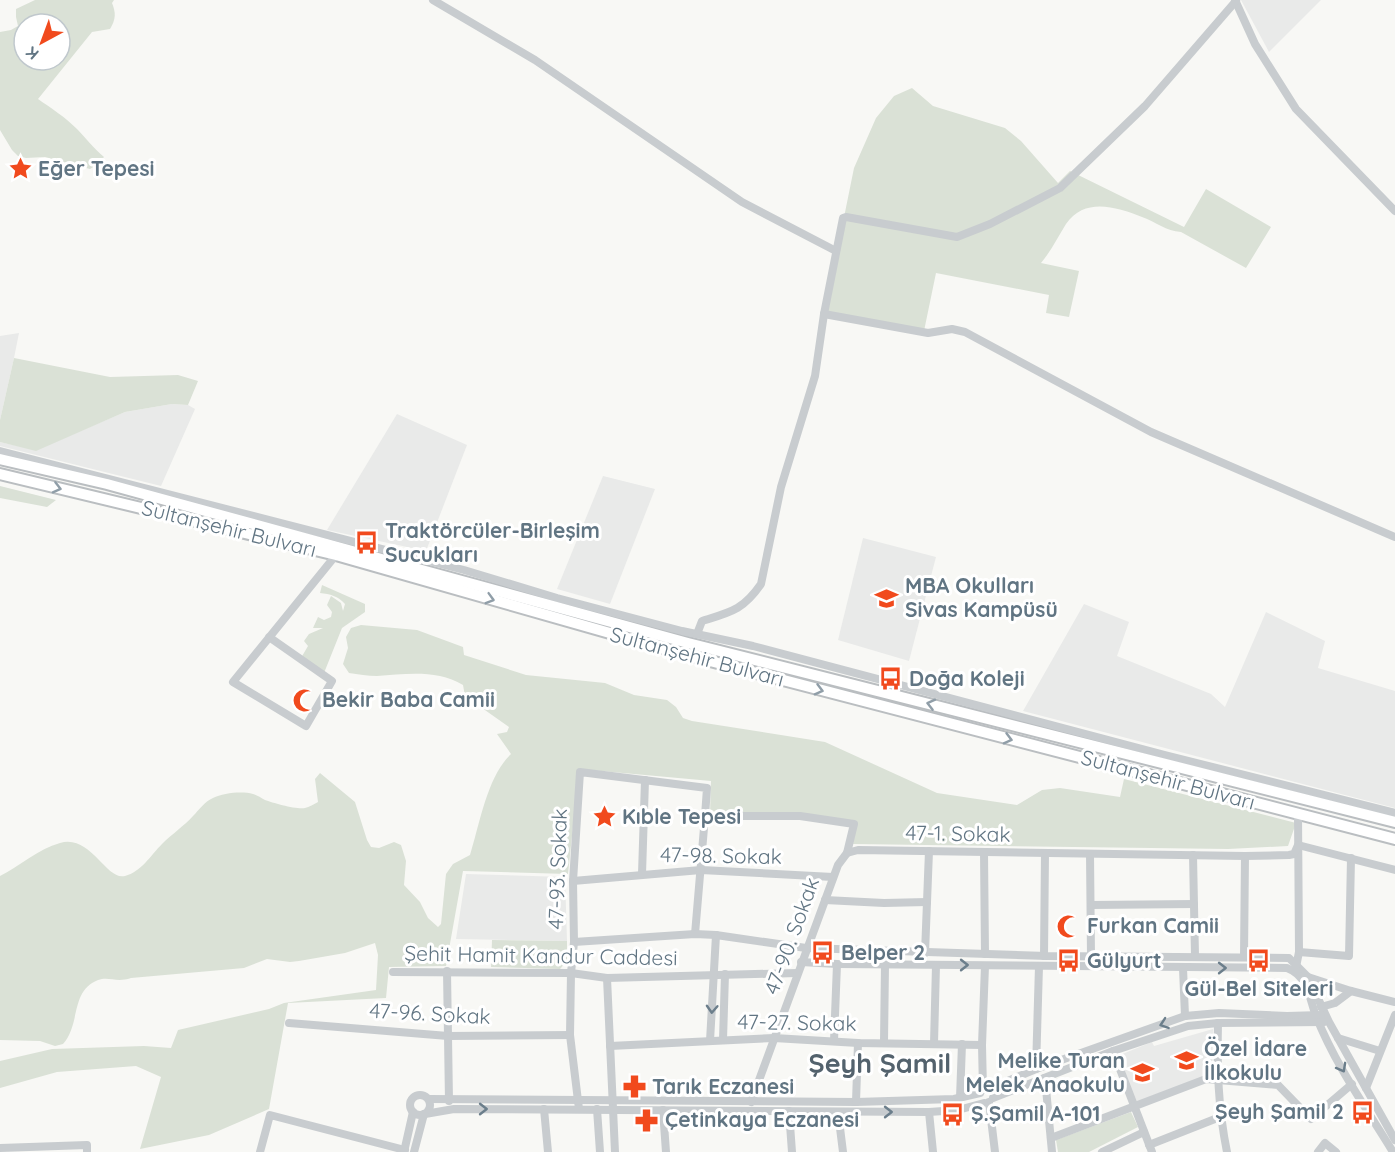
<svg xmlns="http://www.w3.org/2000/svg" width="1395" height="1152" viewBox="0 0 1395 1152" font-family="Quicksand,sans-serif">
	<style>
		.built { fill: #e9eae9 }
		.green { fill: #dae1d6; fill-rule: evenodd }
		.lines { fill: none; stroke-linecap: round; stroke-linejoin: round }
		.highway-casing { stroke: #babec1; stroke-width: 14 }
		.minor { stroke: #c8cccf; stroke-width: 8 }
		.highway { stroke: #fff; stroke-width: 10 }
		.oneway { stroke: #909ea8 }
		.oneway2 { stroke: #6b7e8b }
		.labels { text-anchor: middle; stroke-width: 6; stroke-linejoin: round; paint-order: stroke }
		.poi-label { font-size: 21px; font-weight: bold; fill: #617583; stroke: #fff; text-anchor: start }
		.street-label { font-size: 21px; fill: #617583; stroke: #fff }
		.district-label { font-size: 27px; font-weight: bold; fill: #53626d; stroke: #fff }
	</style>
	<rect width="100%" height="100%" fill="#f8f8f5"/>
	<g class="built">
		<path d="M1241,0H1321L1269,52Z"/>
		<path d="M19,333L14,358L0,420V336Z"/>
		<path d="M172,404L188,405L195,409L161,486L0,446V442L36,450L125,412Z"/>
		<path d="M397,414L467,445L426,551L327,530Z"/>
		<path d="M603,476L655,489L610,604L557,589Z"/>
		<path d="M863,538L936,557L909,661L838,640Z"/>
		<path d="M1084,604L1129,622L1117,656L1211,694L1225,707L1266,612L1325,641L1318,668L1395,691V808L1023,711Z"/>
		<path d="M466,874L565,877L567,941L456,939Z"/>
		<path d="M1213,1029L1212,1076L1170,1089L1134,1103L1115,1057L1152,1042L1154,1046Z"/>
	</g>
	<g class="green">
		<path d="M35,0H114L112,3C116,13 116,19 110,29L92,32L38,99C51,108 65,117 77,129C86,138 93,148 104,157L98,164L90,169L45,157L26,158L18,156L12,150L0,130V32L11,30L18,26L16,17V9ZM24,24H60V60H24Z"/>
		<path d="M912,88L933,106L1005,128L1021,141L1058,183L1070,171L1184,227L1206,189L1271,227L1246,268L1181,232C1166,231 1156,222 1142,217C1116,207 1085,197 1066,224C1058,237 1051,251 1041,263L1079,271L1069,317L1046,313L1049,295L936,273L924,331L825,311L854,168L876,118L894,96Z"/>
		<path d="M14,358L110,377L178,375L198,381L188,405L172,404L125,412L36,451L0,442V420Z"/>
		<path d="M0,486L56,500L47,507L0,498Z"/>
		<path d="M322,585L365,604V612L342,628L324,673L301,658L308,646L304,641L309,634L323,628H313L318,617L324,620L331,617L332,612L327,605L331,596L341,603L343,611L345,604C338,596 330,594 320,593Z"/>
		<path d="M361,625L417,630L463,647L464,655L526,675L605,683L634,695L667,700L676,707L683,718L692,721L825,742L937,793L1017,805L1042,790L1060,788L1120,797L1124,779L1296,823L1288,846L1228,849L853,844L857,823L710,814L711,781L579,769L568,874L463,871L446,966L389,967L386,998L288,1003L269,1109L209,1135L140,1149L161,1077L136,1066L57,1072L0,1088V1061L52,1049L144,1046L171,1048L178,1030L269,1009L284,1003L376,990L378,955L375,943L345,953L299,961L290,962L267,959L244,968L131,978C116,983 109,976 98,980C70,991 81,1024 63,1044L55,1046L40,1041L0,1040V876C20,866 38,849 60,843C91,834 106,881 125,876C141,872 151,855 162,844C172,834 184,826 193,816C199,810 205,801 213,798C223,793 242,791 253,794C257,795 261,798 265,800C273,803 298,810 305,808C309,807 314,804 318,802L315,779L320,773L355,802L367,840L371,847L379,848L394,842L401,845L406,861L404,885L420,902L428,918L438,927L441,924L446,874L453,864L470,855C480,823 487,777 511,754L497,734L507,732L509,727L465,696L463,685C437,669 405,674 377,676C368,676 358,674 349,673L343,664L348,648L346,637L351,628Z"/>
		<path d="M492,940L567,941V961L560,969L491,967Z"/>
		<path d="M1131,1112L1138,1127L1089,1152H1058L1056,1140Z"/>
	</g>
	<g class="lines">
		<defs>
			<g id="highway">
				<path d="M0,459L107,484L688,643L1395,822"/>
				<path d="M0,474L336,555L687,655L1395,839"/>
			</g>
		</defs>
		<use href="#highway" class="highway-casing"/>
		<g class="minor">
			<path d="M433,0L535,60L742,202L836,251"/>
			<path d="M1235,0L1255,44L1296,109L1395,211"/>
			<path d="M824,314L928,333L952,329L965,332L1151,432L1395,537"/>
			<path d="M0,451L464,570L557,598L682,631L753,646L1165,755L1395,813"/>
			<path d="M697,634L702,621C731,612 743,610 761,584L781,487L815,376L824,314L843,218L846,217L957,237L990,224L1060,188L1145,106L1236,1"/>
			<path d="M269,637L332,681L306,726L233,682L336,555"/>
			<path d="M984,852L985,954"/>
			<path d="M1090,854L1091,956"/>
			<path d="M1193,855L1195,956"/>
			<path d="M642,874L645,780"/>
			<path d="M573,881L701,870L833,877"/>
			<path d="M825,900L884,903L927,902"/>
			<path d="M1091,905L1194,904"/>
			<path d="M695,934L705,816"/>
			<path d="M574,942L695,934L716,935L806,948L1047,956L1289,958L1308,977L1329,1022L1395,1140"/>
			<path d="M1299,952L1349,956L1351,858"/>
			<path d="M925,953L929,851"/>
			<path d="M1044,956L1045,853"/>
			<path d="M1244,956L1245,856"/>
			<path d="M801,962L837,964L1287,968C1308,976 1309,997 1316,1016C1335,1064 1366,1108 1393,1152"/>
			<path d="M1296,967L1299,952L1298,814"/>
			<path d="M1183,968L1185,1016"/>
			<path d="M447,971L449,1101"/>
			<path d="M393,972L571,973L607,978L797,973"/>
			<path d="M1308,977L1351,991L1395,1002"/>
			<path d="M607,978L615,1152"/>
			<path d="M1321,1007L1335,1003L1351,991"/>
			<path d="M289,1023L448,1036L570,1035"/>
			<path d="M1218,1023C1217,1068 1218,1108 1227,1152"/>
			<path d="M1338,1038L1380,1051"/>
			<path d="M723,1040L725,974"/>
			<path d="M710,1041L716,935"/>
			<path d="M834,1041L837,964"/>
			<path d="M884,1042L885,965"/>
			<path d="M934,1044L936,965"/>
			<path d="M610,1046L774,1038L858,1043L982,1045"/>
			<path d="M1113,1051L1152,1152"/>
			<path d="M1036,1069L1039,966"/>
			<path d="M1045,1078L1052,1152"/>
			<path d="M1366,1088L1395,1015"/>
			<path d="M989,1089L1036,1069L1185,1016L1219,1013L1287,1016L1321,1015"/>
			<path d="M983,1090L982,1045L985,966"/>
			<circle cx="420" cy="1105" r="10"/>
			<path d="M960,1098L962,1044"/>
			<path d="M993,1098L1113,1051L1188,1026L1218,1023L1324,1022"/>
			<path d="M429,1099L856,1102L954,1099L980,1093"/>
			<path d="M751,1102L838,865L847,853"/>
			<path d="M856,1102L858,1043"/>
			<path d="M989,1102L995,1152"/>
			<path d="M544,1109L548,1152"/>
			<path d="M579,1109L570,1035L571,973L574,942L573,881L580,772L707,788L705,816H800L854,824L847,853L858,850L1245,856L1289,855L1294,854L1298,845L1395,870"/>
			<path d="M597,1109L600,1152"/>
			<path d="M663,1110L666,1152"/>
			<path d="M789,1111L792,1152"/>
			<path d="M838,1112L843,1152"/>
			<path d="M929,1112L933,1152"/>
			<path d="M425,1114L454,1109L929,1112L958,1110L984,1103"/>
			<path d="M1051,1138L1206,1079L1278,1085L1311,1119L1352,1084"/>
			<path d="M1149,1145L1220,1117"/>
			<path d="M0,1148L87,1145V1152"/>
			<path d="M260,1152L270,1115L405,1150"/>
			<path d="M404,1152L413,1112"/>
			<path d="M414,1152L424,1114"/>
			<path d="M1102,1152L1144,1132"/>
			<path d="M1318,1152L1325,1143L1336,1152"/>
		</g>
		<use href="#highway" class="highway"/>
	</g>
	<defs><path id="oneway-chevron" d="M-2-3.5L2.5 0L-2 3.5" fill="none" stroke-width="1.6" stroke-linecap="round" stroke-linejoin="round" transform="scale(1.5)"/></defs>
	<g class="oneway">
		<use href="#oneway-chevron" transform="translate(57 488) rotate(14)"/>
		<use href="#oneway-chevron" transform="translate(490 599) rotate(16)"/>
		<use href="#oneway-chevron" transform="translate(819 690) rotate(15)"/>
		<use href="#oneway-chevron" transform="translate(931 704) rotate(-166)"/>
		<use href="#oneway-chevron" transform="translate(1008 739) rotate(15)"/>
	</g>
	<g class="oneway2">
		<use href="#oneway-chevron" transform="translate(964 965)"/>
		<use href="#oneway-chevron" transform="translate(1222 968)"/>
		<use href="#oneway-chevron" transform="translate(712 1009) rotate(93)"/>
		<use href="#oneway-chevron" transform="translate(1164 1024) rotate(161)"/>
		<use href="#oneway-chevron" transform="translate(1342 1068) rotate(61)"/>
		<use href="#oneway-chevron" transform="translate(483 1109)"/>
		<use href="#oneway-chevron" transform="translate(888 1112)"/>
	</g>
	<defs>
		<symbol id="sight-bare" viewBox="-9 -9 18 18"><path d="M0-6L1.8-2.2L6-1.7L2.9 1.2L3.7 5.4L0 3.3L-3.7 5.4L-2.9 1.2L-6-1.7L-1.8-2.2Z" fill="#f14a1d" stroke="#fff" stroke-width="2.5" paint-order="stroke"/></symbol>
		<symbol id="bus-bare" viewBox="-9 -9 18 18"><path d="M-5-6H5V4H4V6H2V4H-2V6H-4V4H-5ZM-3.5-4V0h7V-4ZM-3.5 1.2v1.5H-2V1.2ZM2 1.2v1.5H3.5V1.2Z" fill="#f14a1d" stroke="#fff" stroke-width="2.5" paint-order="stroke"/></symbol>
		<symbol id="school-bare" viewBox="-9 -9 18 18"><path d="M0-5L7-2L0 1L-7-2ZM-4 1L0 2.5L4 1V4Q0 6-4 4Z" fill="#f14a1d" stroke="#fff" stroke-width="2.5" paint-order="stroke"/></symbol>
		<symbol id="mosque-bare" viewBox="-9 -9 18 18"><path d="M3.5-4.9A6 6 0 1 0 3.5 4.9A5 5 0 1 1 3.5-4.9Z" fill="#f14a1d" stroke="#fff" stroke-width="2.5" paint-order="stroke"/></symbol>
		<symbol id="pharmacy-bare" viewBox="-9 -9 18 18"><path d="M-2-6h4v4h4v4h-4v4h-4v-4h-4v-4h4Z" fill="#f14a1d" stroke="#fff" stroke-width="2.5" paint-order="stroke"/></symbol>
	</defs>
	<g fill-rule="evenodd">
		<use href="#sight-bare" x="4" y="152" width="33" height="33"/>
		<use href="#bus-bare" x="350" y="526" width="33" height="33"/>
		<use href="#school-bare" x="870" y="582" width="33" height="33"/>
		<use href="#bus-bare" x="874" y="662" width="33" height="33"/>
		<use href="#mosque-bare" x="288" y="684" width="33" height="33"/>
		<use href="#sight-bare" x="588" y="800" width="33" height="33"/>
		<use href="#mosque-bare" x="1052" y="910" width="33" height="33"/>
		<use href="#bus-bare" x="806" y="936" width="33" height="33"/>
		<use href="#bus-bare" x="1052" y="944" width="33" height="33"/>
		<use href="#bus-bare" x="1242" y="944" width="33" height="33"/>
		<use href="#school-bare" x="1170" y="1044" width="33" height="33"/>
		<use href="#school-bare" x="1126" y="1056" width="33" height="33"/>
		<use href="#pharmacy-bare" x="618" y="1070" width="33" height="33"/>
		<use href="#bus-bare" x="1346" y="1096" width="33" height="33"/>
		<use href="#bus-bare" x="936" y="1098" width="33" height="33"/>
		<use href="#pharmacy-bare" x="630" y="1104" width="33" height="33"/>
	</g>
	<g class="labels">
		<g class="poi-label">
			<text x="38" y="176">Eğer Tepesi</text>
			<text x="385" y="538">Traktörcüler-Birleşim<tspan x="385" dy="24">Sucukları</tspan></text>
			<text x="905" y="593">MBA Okulları<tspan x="905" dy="24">Sivas Kampüsü</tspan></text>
			<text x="909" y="686">Doğa Koleji</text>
			<text x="322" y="707">Bekir Baba Camii</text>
			<text x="622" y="824">Kıble Tepesi</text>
			<text x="1087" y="933">Furkan Camii</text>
			<text x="841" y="960">Belper 2</text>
			<text x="1087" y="968">Gülyurt</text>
			<text x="1259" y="996" text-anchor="middle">Gül-Bel Siteleri</text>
			<text x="1204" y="1056">Özel İdare<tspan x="1204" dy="24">İlkokulu</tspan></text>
			<text x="1125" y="1068" text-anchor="end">Melike Turan<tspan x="1125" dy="24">Melek Anaokulu</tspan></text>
			<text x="652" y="1094">Tarık Eczanesi</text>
			<text x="1344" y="1119" text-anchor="end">Şeyh Şamil 2</text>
			<text x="971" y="1121">Ş.Şamil A-101</text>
			<text x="665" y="1127">Çetinkaya Eczanesi</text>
		</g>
		<g class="street-label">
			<text transform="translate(229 529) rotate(14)" y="7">Sultanşehir Bulvarı</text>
			<text transform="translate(697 657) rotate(15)" y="7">Sultanşehir Bulvarı</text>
			<text transform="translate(1168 780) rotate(15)" y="7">Sultanşehir Bulvarı</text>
			<text transform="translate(958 834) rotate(1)" y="7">47-1. Sokak</text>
			<text transform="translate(721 856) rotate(1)" y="7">47-98. Sokak</text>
			<text transform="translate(558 869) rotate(-88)" y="7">47-93. Sokak</text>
			<text transform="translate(792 936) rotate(-70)" y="7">47-90. Sokak</text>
			<text transform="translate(541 956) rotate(1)" y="7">Şehit Hamit Kandur Caddesi</text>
			<text transform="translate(430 1014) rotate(3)" y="7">47-96. Sokak</text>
			<text transform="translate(797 1023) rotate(1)" y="7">47-27. Sokak</text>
		</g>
		<g class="district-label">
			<text x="880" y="1073">Şeyh Şamil</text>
		</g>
	</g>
	<g transform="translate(42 42) rotate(221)"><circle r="28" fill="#ffffff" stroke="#c0c8cd" stroke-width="1.5"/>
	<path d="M0-4.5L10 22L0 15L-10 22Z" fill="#f14a1d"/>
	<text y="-9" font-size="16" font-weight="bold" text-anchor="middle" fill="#617583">K</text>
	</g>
</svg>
